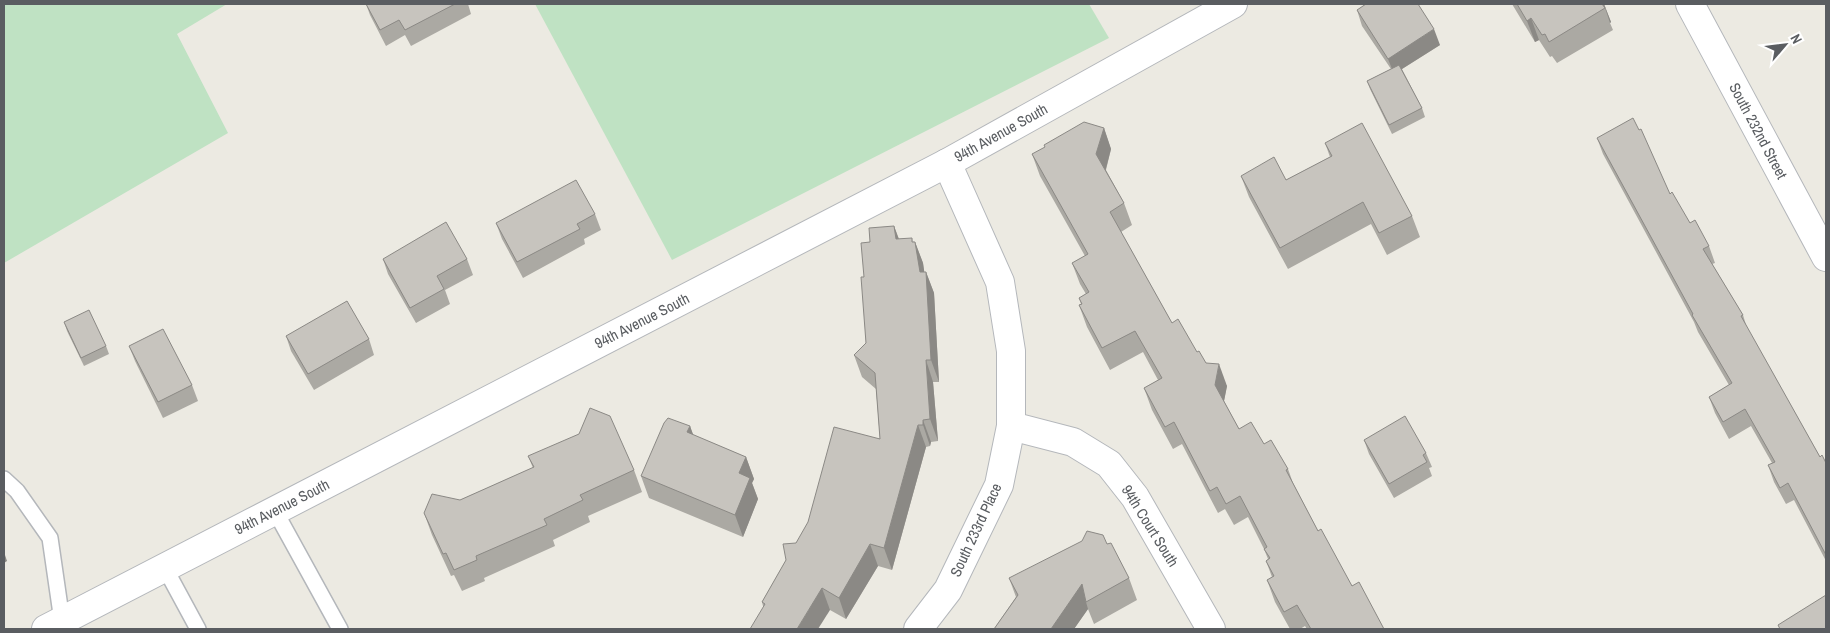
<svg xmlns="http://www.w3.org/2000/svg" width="1830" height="633" viewBox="0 0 1830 633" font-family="'Archivo Narrow',sans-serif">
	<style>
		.green { fill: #bfe2c3 }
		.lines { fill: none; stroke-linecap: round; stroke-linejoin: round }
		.service-casing { stroke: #b4b7bb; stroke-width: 18 }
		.minor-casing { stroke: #b4b7bb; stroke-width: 30 }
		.tertiary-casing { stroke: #b4b7bb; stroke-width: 30 }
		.service { stroke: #fff; stroke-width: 15 }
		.minor { stroke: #fff; stroke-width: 28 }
		.tertiary { stroke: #fff; stroke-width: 28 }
		.wall { fill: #aba9a3 }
		.shaded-wall { fill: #8b8985 }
		.building { fill: #c7c4be; stroke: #8b8985 }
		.labels { text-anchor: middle; stroke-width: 4; stroke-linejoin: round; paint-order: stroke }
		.street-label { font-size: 15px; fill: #5a5d61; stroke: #fff }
	</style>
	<rect width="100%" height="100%" fill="#eceae2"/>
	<g class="green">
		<path d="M4,4H227L177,34L228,133L4,263Z"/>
		<path d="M535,4H1089L1109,38L672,260Z"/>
	</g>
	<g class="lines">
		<defs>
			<g id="service">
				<path d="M4,479L17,491L50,538L62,621"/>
				<path d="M275,511L340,629"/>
				<path d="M165,568L198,629"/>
			</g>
			<g id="minor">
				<path d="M1690,4L1826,257"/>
				<path d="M1011,426L1073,442L1109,464L1135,497L1211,629"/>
				<path d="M918,629L948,590L999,485L1011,426V351L1000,282L947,163"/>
			</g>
			<path id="tertiary" d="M46,629L947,163L1233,4"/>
		</defs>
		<use href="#service" class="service-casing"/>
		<use href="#minor" class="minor-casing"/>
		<use href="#tertiary" class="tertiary-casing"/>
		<use href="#service" class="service"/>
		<use href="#minor" class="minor"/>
		<use href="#tertiary" class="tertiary"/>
	</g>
	<g class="wall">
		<path d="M366,4H468L471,14L411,46L405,35L386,46L370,15Z"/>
		<path d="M1512,4H1604L1611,22L1610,23L1613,30L1557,63L1552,56L1550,57L1539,40L1535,42Z"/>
		<path d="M1357,10L1440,45L1402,69L1422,108L1425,117L1392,134L1370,89L1367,81L1391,69L1362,26Z"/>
		<path d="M1104,128L1111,149L1106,170L1124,203L1132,225L1121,232L1172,323L1206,363L1227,386L1224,401L1239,429L1264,444L1288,469L1293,483L1318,531L1352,586L1384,629H1307L1305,626L1300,629H1290L1275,602L1267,580L1272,577L1266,561L1268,559L1264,549L1248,517L1234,525L1225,509L1218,513L1182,444L1173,449L1152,410L1144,388L1158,380L1143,352L1110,370L1087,327L1079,305L1081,304L1079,298L1086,294L1080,284L1072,263L1085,256L1040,176L1032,154Z"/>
		<path d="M1597,138L1670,194L1690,223L1709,246L1715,263L1712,264L1743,315L1747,328L1820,457L1826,463V561L1794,500L1786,504L1774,482L1768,465L1772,463L1751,426L1729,439L1715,413L1709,397L1729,385L1698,332L1694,322L1603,154Z"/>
		<path d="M1325,143L1412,216L1420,237L1387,255L1371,224L1288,269L1249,197L1241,176L1286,180L1330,157Z"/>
		<path d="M595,214L601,230L584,239L585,244L523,278L502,239L496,223Z"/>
		<path d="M894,226L899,239L913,242H915L923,263L924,272H926L934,293L939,382H933L938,441L931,442L930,446L926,447L892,570L878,566L846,619L830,610L763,606L762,602L796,543L880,439L876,389L862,377L854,355L866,343L864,277L870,242Z"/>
		<path d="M383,259H467L473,275L445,290L450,304L416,323L388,274Z"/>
		<path d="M64,322L106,346L109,354L84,366L67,331Z"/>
		<path d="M286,336L369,339L374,355L314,390L291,351Z"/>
		<path d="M129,346L192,385L198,401L163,418L135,361Z"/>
		<path d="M690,426L693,435L746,457L754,479L752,483L758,499L743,537L649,498L641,476Z"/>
		<path d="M1364,440L1426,453L1432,467L1429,468L1432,476L1394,498L1369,454Z"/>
		<path d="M528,456L634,470L642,492L588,516L590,522L553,540L555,546L484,578L485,581L462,591L454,575L451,576L432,535L424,513L460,500L533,468Z"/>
		<path d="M1107,544L1129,578L1137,600L1094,624L1088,609L1074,629H994L1016,597L1009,578Z"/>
	</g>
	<g class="shaded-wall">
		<path d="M1602,4H1604L1611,22L1610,23L1605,8Z"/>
		<path d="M1531,18L1539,40L1535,42L1527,21Z"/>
		<path d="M1434,29L1440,45L1394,74L1388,59Z"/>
		<path d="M1104,128L1111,149L1104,176L1096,154Z"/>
		<path d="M894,226L902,248L896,239Z"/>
		<path d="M912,238L917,252L915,242L923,263L927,290L926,272L934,293L939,382L931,360L920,272Z"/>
		<path d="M926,360L933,382L938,441L930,419Z"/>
		<path d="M1219,364L1227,386L1223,406L1215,385Z"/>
		<path d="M923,420L931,442L930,446L923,425Z"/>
		<path d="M918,425L926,447L892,570L884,548Z"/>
		<path d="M690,426L698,448L687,432Z"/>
		<path d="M746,457L754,479L752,483L758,499L743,537L735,515L739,473Z"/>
		<path d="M870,544L878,566L846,619L839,598Z"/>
		<path d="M4,552L7,561L4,563Z"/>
		<path d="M1082,584L1086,602L1088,609L1074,629H1051Z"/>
		<path d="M822,588L830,610L818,629H797Z"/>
	</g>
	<g class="building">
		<path d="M366,4H455L405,30L399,20L380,30Z"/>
		<path d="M1366,4H1418L1434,29L1388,59L1357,10Z"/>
		<path d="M1517,4H1602L1605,8L1549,42L1545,34L1542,35L1531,18L1527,21Z"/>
		<path d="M1399,65L1422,108L1389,125L1367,81Z"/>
		<path d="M1633,118L1639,130L1641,129L1670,194L1672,192L1690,223L1695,220L1709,246L1703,249L1743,315L1741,316L1820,457L1822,455L1826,463V555L1788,483L1780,488L1768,465L1775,462L1745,409L1723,422L1709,397L1732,383L1692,315L1693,314L1597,138Z"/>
		<path d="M1084,122L1104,128L1096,154L1124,203L1110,212L1172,323L1178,319L1197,352L1199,351L1206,363L1219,364L1215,385L1239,429L1251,422L1264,444L1271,440L1288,469L1286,470L1318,531L1321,529L1352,586L1359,582L1384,629H1311L1297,605L1284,612L1267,580L1274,576L1266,561L1270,558L1264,549L1267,547L1240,496L1226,504L1217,487L1210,491L1174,422L1165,427L1144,388L1162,378L1135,331L1102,348L1079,305L1082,304L1079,298L1089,292L1072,263L1088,254L1032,154L1045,147L1044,145Z"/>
		<path d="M1362,123L1412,216L1379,233L1363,202L1280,248L1241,176L1274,157L1286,180L1332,156L1325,143Z"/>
		<path d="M576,180L595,214L577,224L580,229L517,262L496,223Z"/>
		<path d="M446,222L467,259L437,276L444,289L410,308L383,259Z"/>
		<path d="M894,226L896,239L912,238V242H915L920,272H926L931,360H926L930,419L923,420V425H918L884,548L870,544L839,598L822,588L797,629H750L765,604L762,602L786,560L783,544L796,543L808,522L834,427L880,439L875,373L854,355L866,343L861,277H864L861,243L870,242L869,228Z"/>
		<path d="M347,301L369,339L308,374L286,336Z"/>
		<path d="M89,310L106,346L81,358L64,322Z"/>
		<path d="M163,329L192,385L158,402L129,346Z"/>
		<path d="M590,408L610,416L634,470L580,495L583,500L544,519L547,525L476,556L477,560L454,570L446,553L443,554L424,513L432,494L460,500L534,467L528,456L579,434Z"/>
		<path d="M1405,416L1426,453L1423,455L1427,462L1389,484L1364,440Z"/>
		<path d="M668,418L690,426L687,432L746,457L739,473L750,478L735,515L641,476L664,423Z"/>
		<path d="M1087,531L1103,535L1107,544L1111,543L1129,578L1086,602L1082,584L1051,629H994L1018,595L1009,578L1082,541Z"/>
		<path d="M1826,595V629H1780L1778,625Z"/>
	</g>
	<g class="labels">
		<g class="street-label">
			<text transform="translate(1758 131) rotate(62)" y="5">South 232nd Street</text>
			<text transform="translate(1001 133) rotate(-29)" y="5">94th Avenue South</text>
			<text transform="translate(642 321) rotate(-27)" y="5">94th Avenue South</text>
			<text transform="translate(282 507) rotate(-27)" y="5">94th Avenue South</text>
			<text transform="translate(1150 526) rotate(58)" y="5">94th Court South</text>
			<text transform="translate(976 530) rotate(-65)" y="5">South 233rd Place</text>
		</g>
	</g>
	<rect width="1830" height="633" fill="none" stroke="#5a5d61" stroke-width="10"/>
	<g transform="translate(1785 45) rotate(62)" stroke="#ffffff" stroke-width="4" paint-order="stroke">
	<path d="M0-4L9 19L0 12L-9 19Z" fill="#5a5d61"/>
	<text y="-8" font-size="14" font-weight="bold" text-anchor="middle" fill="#5a5d61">N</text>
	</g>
</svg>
